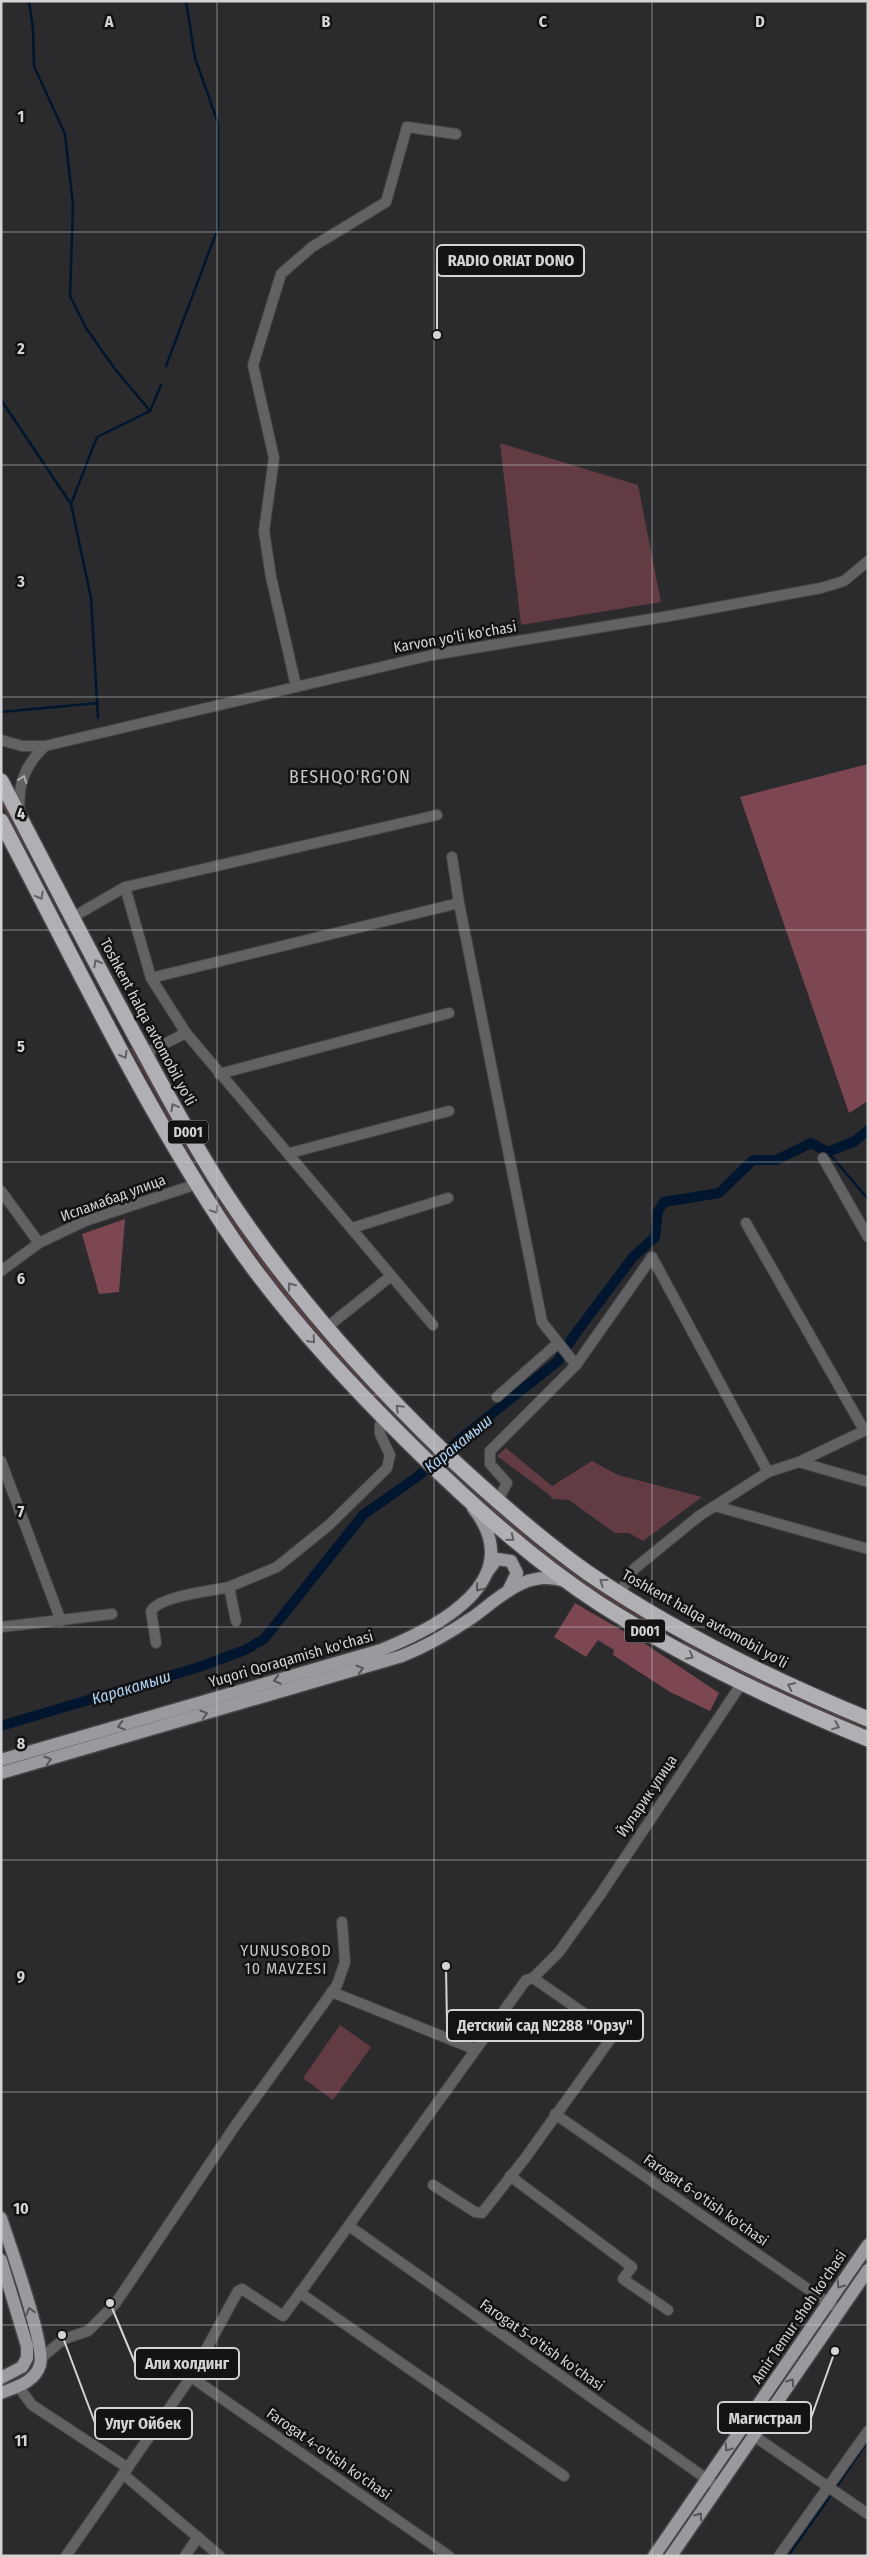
<svg xmlns="http://www.w3.org/2000/svg" width="869" height="2557" viewBox="0 0 869 2557" font-family="'Fira Sans Condensed',sans-serif">
	<style>
		.green { fill: #633c43 }
		.forest { fill: #7d4752 }
		.lines { fill: none; stroke-linecap: round; stroke-linejoin: round }
		.stream { stroke: #00162e; stroke-width: 2.5 }
		.canal { stroke: #00162e; stroke-width: 10 }
		.minor-casing { stroke: #464548; stroke-width: 12 }
		.major-casing { stroke: #464548; stroke-width: 15 }
		.highway-casing { stroke: #464548; stroke-width: 18 }
		.minor { stroke: #626264; stroke-width: 10 }
		.major { stroke: #999a9d; stroke-width: 12 }
		.highway { stroke: #afafb4; stroke-width: 15 }
		.oneway { stroke: #acabad }
		.oneway2 { stroke: #616164 }
		.oneway3 { stroke: #565658 }
		.grid { fill: none; stroke: #d4d3d5; stroke-width: 1; stroke-opacity: 0.55 }
		.labels { text-anchor: middle; stroke-width: 5; stroke-linejoin: round; paint-order: stroke }
		.shield { fill: #131314; stroke: #9a999b; stroke-width: 1 }
		.shield-label { font-size: 14px; font-weight: bold; fill: #d4d3d5 }
		.street-label { font-size: 15px; fill: #d4d3d5; stroke: #131314 }
		.water-label { font-size: 16px; font-style: italic; fill: #afd2f6; stroke: #131314 }
		.neighbourhood-label { font-size: 16px; letter-spacing: 1px; fill: #c6c4c8; stroke: #131314 }
		.quarter-label { font-size: 18px; letter-spacing: 1px; fill: #c6c4c8; stroke: #131314 }
		.grid-label { font-size: 16px; text-anchor: middle; font-weight: bold; fill: #d4d3d5; stroke: #131314; stroke-width: 5; stroke-linejoin: round; paint-order: stroke }
		.leader { fill: none; stroke: #d4d3d5; stroke-width: 2 }
		.callout-dot { fill: #d4d3d5; stroke: #131314; stroke-width: 2 }
		.callout { fill: #131314; stroke: #d4d3d5; stroke-width: 2 }
		.callout-label { font-size: 16px; text-anchor: middle; font-weight: bold; fill: #d4d3d5 }
	</style>
	<rect width="100%" height="100%" fill="#2b2a2d"/>
	<g class="green">
		<path d="M500,443L638,485L661,602L521,625Z"/>
		<path d="M1,790L32,849L27,852L1,803Z"/>
		<path d="M40,865L119,1014L114,1016L36,868Z"/>
		<path d="M135,1046L324,1337C400,1424 482,1508 578,1574C605,1593 636,1610 665,1628L663,1632L577,1580L536,1550L422,1450L319,1338L273,1280L230,1219L178,1135L130,1048Z"/>
		<path d="M506,1448L552,1486L592,1461L618,1475L702,1497L643,1541L629,1533H615L569,1500L553,1499L547,1493L497,1456Z"/>
		<path d="M685,1639L768,1683L868,1727V1733L765,1688L682,1644Z"/>
		<path d="M340,2025L371,2047L333,2100L303,2078Z"/>
	</g>
	<g class="forest">
		<path d="M868,764V1101L849,1113L740,797Z"/>
		<path d="M125,1219L119,1292L99,1294L82,1234Z"/>
		<path d="M575,1603L647,1645L719,1693L710,1711L670,1692L613,1655L614,1650L598,1640L586,1657L554,1637Z"/>
	</g>
	<g class="lines">
		<g class="stream">
			<path d="M29,1L33,29L34,66L65,134L73,205L70,296L86,328L115,369L150,411"/>
			<path d="M166,366L218,228V123L195,58L186,1"/>
			<path d="M1,400L71,504L91,598L98,718"/>
			<path d="M71,504L97,437L150,411L161,385"/>
			<path d="M1,712L98,703"/>
			<path d="M828,1152L868,1199"/>
			<path d="M837,2486L868,2441"/>
			<path d="M788,2556L831,2495"/>
		</g>
		<path class="canal" d="M1,1726L199,1667L245,1650L264,1639L363,1515L417,1477L464,1436L558,1361L573,1337L633,1257L655,1237L658,1211L664,1202L719,1193L753,1160H776L811,1143L828,1152L855,1141L868,1130"/>
		<defs>
			<g id="minor">
				<path d="M296,686L271,577L264,531L274,458L253,365L281,274L312,247L386,202L407,127L456,134"/>
				<path d="M1,740L22,746H45L432,655L675,615L821,588L844,581L868,561"/>
				<path d="M20,813C17,785 25,765 45,746"/>
				<path d="M452,857L459,903L542,1322L576,1365"/>
				<path d="M125,887L151,978L186,1033L433,1325"/>
				<path d="M73,917L125,887L437,815"/>
				<path d="M151,978L459,903"/>
				<path d="M150,1051L186,1033"/>
				<path d="M219,1074L449,1013"/>
				<path d="M290,1153L449,1111"/>
				<path d="M823,1158L868,1237"/>
				<path d="M1,1191L39,1243"/>
				<path d="M746,1223L864,1430"/>
				<path d="M352,1228L448,1198"/>
				<path d="M1,1271L39,1243L85,1221L197,1184"/>
				<path d="M326,1328L391,1276"/>
				<path d="M497,1397L557,1344"/>
				<path d="M1,1461L61,1621"/>
				<path d="M799,1462L868,1482"/>
				<path d="M497,1502L507,1483L490,1464V1451L576,1365L652,1257L768,1472"/>
				<path d="M715,1506L868,1549"/>
				<path d="M229,1587L277,1567L329,1525L387,1468L390,1455L380,1434V1425L385,1418"/>
				<path d="M620,1593L634,1569L699,1516L768,1472L799,1462L868,1429"/>
				<path d="M1,1627L112,1614"/>
				<path d="M156,1643L151,1611C160,1596 211,1591 229,1587L236,1621"/>
				<path d="M533,1978L526,1980L300,2293L564,2476"/>
				<path d="M332,1992L474,2049"/>
				<path d="M555,2114L834,2307"/>
				<path d="M510,2176L632,2267L623,2279L668,2310"/>
				<path d="M433,2185L475,2212L482,2213L526,2157L614,2034L533,1978L559,1952L600,1895L742,1683"/>
				<path d="M349,2226L718,2487"/>
				<path d="M41,2358L64,2339L88,2331L115,2304L235,2126L337,1985L345,1962L342,1922"/>
				<path d="M191,2377L449,2556"/>
				<path d="M18,2386L32,2405L128,2468"/>
				<path d="M754,2436L868,2514"/>
				<path d="M123,2474L220,2556"/>
				<path d="M66,2556L191,2377L238,2291L242,2289L283,2316L300,2293"/>
				<path d="M185,2556L198,2537"/>
				<path d="M779,2556L868,2431"/>
			</g>
			<g id="major">
				<path d="M488,1571L497,1559L511,1561L517,1573L509,1589"/>
				<path d="M1,1760L381,1650C436,1628 531,1580 473,1508"/>
				<path d="M1,1773L402,1656C427,1646 451,1632 473,1617C502,1596 526,1569 565,1581"/>
				<path d="M1,2218C9,2243 46,2345 40,2365C35,2382 16,2387 1,2393"/>
				<path d="M1,2260L27,2346V2358L22,2367L1,2378"/>
				<path d="M654,2556L868,2245"/>
				<path d="M671,2556L868,2270"/>
			</g>
			<g id="highway">
				<path d="M1,781C49,873 96,965 146,1056C171,1102 196,1149 225,1193C288,1289 363,1374 446,1454C491,1496 537,1537 588,1573C674,1632 771,1679 868,1719"/>
				<path d="M1,821C75,961 143,1106 232,1238C283,1313 346,1381 411,1445C470,1503 530,1558 600,1604C685,1658 775,1701 868,1739"/>
			</g>
		</defs>
		<use href="#minor" class="minor-casing"/>
		<use href="#major" class="major-casing"/>
		<use href="#highway" class="highway-casing"/>
		<use href="#minor" class="minor"/>
		<use href="#major" class="major"/>
		<use href="#highway" class="highway"/>
	</g>
	<defs><path id="oneway-chevron" d="M-2-3.5L2.5 0L-2 3.5" fill="none" stroke-width="1.6" stroke-linecap="round" stroke-linejoin="round" transform="scale(1.25)"/></defs>
	<use class="oneway" href="#oneway-chevron" transform="translate(23 779) rotate(-71)"/>
	<g class="oneway2">
		<use href="#oneway-chevron" transform="translate(40 896) rotate(62)"/>
		<use href="#oneway-chevron" transform="translate(97 963) rotate(-118)"/>
		<use href="#oneway-chevron" transform="translate(124 1055) rotate(61)"/>
		<use href="#oneway-chevron" transform="translate(174 1107) rotate(-119)"/>
		<use href="#oneway-chevron" transform="translate(215 1210) rotate(56)"/>
		<use href="#oneway-chevron" transform="translate(291 1286) rotate(-128)"/>
		<use href="#oneway-chevron" transform="translate(312 1340) rotate(49)"/>
		<use href="#oneway-chevron" transform="translate(399 1408) rotate(-135)"/>
		<use href="#oneway-chevron" transform="translate(511 1538) rotate(39)"/>
		<use href="#oneway-chevron" transform="translate(603 1582) rotate(-147)"/>
		<use href="#oneway-chevron" transform="translate(690 1656) rotate(28)"/>
		<use href="#oneway-chevron" transform="translate(791 1686) rotate(-155)"/>
		<use href="#oneway-chevron" transform="translate(836 1726) rotate(22)"/>
	</g>
	<g class="oneway3">
		<use href="#oneway-chevron" transform="translate(479 1588) rotate(127)"/>
		<use href="#oneway-chevron" transform="translate(360 1669) rotate(-16)"/>
		<use href="#oneway-chevron" transform="translate(277 1680) rotate(164)"/>
		<use href="#oneway-chevron" transform="translate(204 1714) rotate(-16)"/>
		<use href="#oneway-chevron" transform="translate(121 1726) rotate(164)"/>
		<use href="#oneway-chevron" transform="translate(48 1760) rotate(-16)"/>
		<use href="#oneway-chevron" transform="translate(840 2285) rotate(125)"/>
		<use href="#oneway-chevron" transform="translate(30 2311) rotate(-107)"/>
		<use href="#oneway-chevron" transform="translate(791 2382) rotate(-55)"/>
		<use href="#oneway-chevron" transform="translate(728 2448) rotate(124)"/>
		<use href="#oneway-chevron" transform="translate(699 2516) rotate(-55)"/>
	</g>
	<path class="grid" d="M217,1V2556M434,1V2556M652,1V2556M1,232H868M1,465H868M1,697H868M1,930H868M1,1162H868M1,1395H868M1,1627H868M1,1860H868M1,2092H868M1,2325H868"/>
	<g class="labels">
		<g class="shield">
			<rect x="168" y="1120.5" width="40" height="23" rx="4"/>
			<rect x="625" y="1619.5" width="40" height="23" rx="4"/>
		</g>
		<g class="shield-label">
			<text x="188" y="1137">D001</text>
			<text x="645" y="1636">D001</text>
		</g>
		<g class="street-label">
			<text transform="translate(455 637) rotate(-10)" y="5">Karvon yo‘li ko'chasi</text>
			<text transform="translate(148 1022) rotate(62)" y="5">Toshkent halqa avtomobil yo'li</text>
			<text transform="translate(113 1198) rotate(-20)" y="5">Исламабад улица</text>
			<text transform="translate(705 1619) rotate(29)" y="5">Toshkent halqa avtomobil yo'li</text>
			<text transform="translate(291 1659) rotate(-16)" y="5">Yuqori Qoraqamish ko'chasi</text>
			<text transform="translate(647 1796) rotate(-56)" y="5">Йуларик улица</text>
			<text transform="translate(706 2200) rotate(35)" y="5">Farogat 6-o'tish ko'chasi</text>
			<text transform="translate(799 2317) rotate(-56)" y="5">Amir Temur shoh ko'chasi</text>
			<text transform="translate(542 2345) rotate(35)" y="5">Farogat 5-o'tish ko'chasi</text>
			<text transform="translate(329 2454) rotate(35)" y="5">Farogat 4-o'tish ko'chasi</text>
		</g>
		<g class="water-label">
			<text transform="translate(458 1443) rotate(-39)" y="6">Каракамыш</text>
			<text transform="translate(131 1687) rotate(-17)" y="6">Каракамыш</text>
		</g>
		<g class="neighbourhood-label">
			<text x="286" y="1956">YUNUSOBOD<tspan x="286" dy="18">10 MAVZESI</tspan></text>
		</g>
		<g class="quarter-label">
			<text x="350" y="783">BESHQO'RG'ON</text>
		</g>
	</g>
	<g class="grid-label">
		<text x="109" y="27">A</text>
		<text x="326" y="27">B</text>
		<text x="543" y="27">C</text>
		<text x="760" y="27">D</text>
		<text x="21" y="122">1</text>
		<text x="21" y="354">2</text>
		<text x="21" y="587">3</text>
		<text x="21" y="819">4</text>
		<text x="21" y="1052">5</text>
		<text x="21" y="1284">6</text>
		<text x="21" y="1517">7</text>
		<text x="21" y="1749">8</text>
		<text x="21" y="1982">9</text>
		<text x="21" y="2214">10</text>
		<text x="21" y="2446">11</text>
	</g>
	<path class="leader" d="M437 335L437 260M446 1966L447 2025M110 2303L135 2363M835 2351L811 2418M62 2335L95 2423"/>
	<g class="callout-dot">
		<circle cx="437" cy="335" r="5"/>
		<circle cx="446" cy="1966" r="5"/>
		<circle cx="110" cy="2303" r="5"/>
		<circle cx="835" cy="2351" r="5"/>
		<circle cx="62" cy="2335" r="5"/>
	</g>
	<g class="callout">
		<rect x="437" y="245" width="147" height="31" rx="5"/>
		<rect x="447" y="2010" width="196" height="31" rx="5"/>
		<rect x="135" y="2348" width="104" height="31" rx="5"/>
		<rect x="718" y="2402" width="93" height="31" rx="5"/>
		<rect x="95" y="2408" width="97" height="31" rx="5"/>
	</g>
	<g class="callout-label">
		<text x="511" y="266">RADIO ORIAT DONO</text>
		<text x="545" y="2031">Детский сад №288 "Орзу"</text>
		<text x="187" y="2369">Али холдинг</text>
		<text x="765" y="2424">Магистрал</text>
		<text x="143" y="2429">Улуг Ойбек</text>
	</g>
	<rect width="869" height="2557" fill="none" stroke="#d4d3d5" stroke-width="5"/>
</svg>
